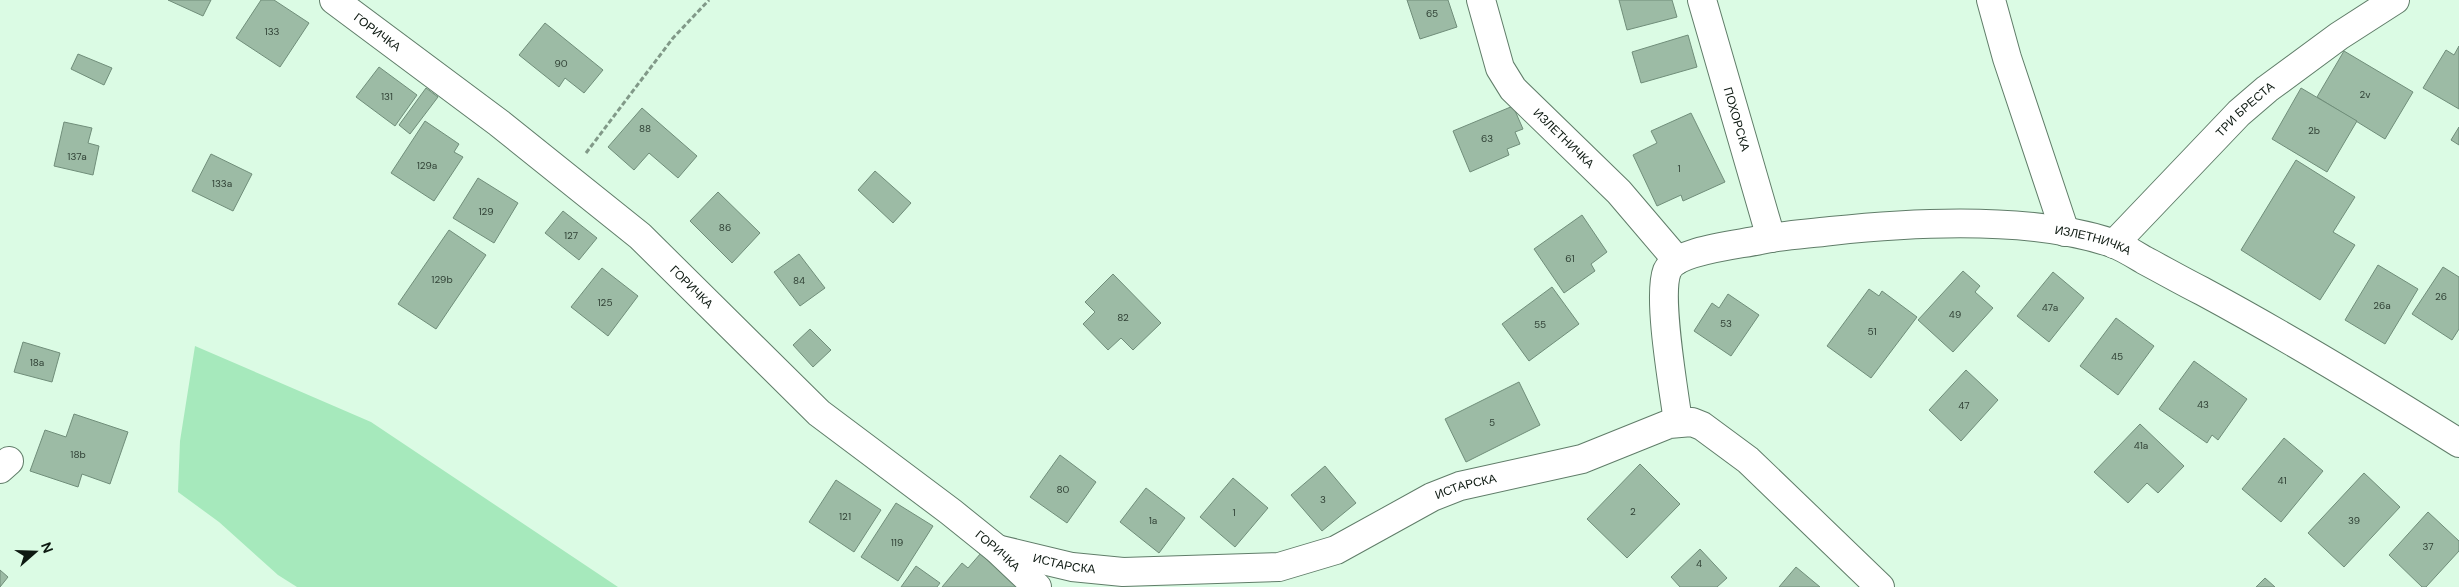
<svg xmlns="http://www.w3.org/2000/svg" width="2459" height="587" viewBox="0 0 2459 587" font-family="'DM Sans',sans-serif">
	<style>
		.green { fill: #a6e9bc }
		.building { fill: #9cbba5; stroke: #708e7a }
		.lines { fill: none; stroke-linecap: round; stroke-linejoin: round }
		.minor-casing { stroke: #607d69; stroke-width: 30 }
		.path { stroke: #819988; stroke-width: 3; stroke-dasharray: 5 2.5; stroke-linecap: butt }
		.minor { stroke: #fff; stroke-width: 28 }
		.labels { text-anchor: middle; stroke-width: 4.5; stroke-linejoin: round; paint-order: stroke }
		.number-label { font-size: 10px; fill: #314236 }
		.street-label { font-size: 12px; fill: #0d1911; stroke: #dbfbe4 }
	</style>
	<rect width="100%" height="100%" fill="#dbfbe4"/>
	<path class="green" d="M195,346L371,422L618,587H297L278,575L219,522L178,492L180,441Z"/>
	<g class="building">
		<path d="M168,0H211L203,16Z"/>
		<path d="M261,0H274L309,23L280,67L236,38Z"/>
		<path d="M1407,0H1448L1457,27L1420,39Z"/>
		<path d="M1619,0H1672L1677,17L1627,30Z"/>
		<path d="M545,23L603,70L584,93L565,78L559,87L519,55Z"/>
		<path d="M1688,35L1697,67L1641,83L1632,52Z"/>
		<path d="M2459,46V109L2423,88L2446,50L2454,55Z"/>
		<path d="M2344,51L2413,92L2385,139L2317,97Z"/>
		<path d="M78,54L112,68L104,85L71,69Z"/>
		<path d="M379,67L417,95L395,126L356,97Z"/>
		<path d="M426,88L438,97L410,134L399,125Z"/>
		<path d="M2301,88L2357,121L2327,172L2272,139Z"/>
		<path d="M1513,106L1523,129L1515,132L1520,144L1507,149L1509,155L1470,172L1453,131Z"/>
		<path d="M642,108L697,156L678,178L649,153L634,170L608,147Z"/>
		<path d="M1691,113L1725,182L1683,201L1681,195L1657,206L1633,155L1657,143L1651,131Z"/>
		<path d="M425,121L459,144L454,152L463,157L434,201L391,173Z"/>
		<path d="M64,122L92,128L88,143L99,146L93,175L54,166Z"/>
		<path d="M2459,127V145L2451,140Z"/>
		<path d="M211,154L252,174L233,211L192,191Z"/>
		<path d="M2296,160L2355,197L2333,232L2355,245L2320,300L2241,250Z"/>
		<path d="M875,171L911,203L893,223L858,190Z"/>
		<path d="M478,178L518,203L494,243L453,218Z"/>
		<path d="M718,192L760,233L732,263L690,221Z"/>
		<path d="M563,211L597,238L579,260L545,233Z"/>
		<path d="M1582,215L1607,252L1591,264L1595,271L1564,293L1534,249Z"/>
		<path d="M449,230L486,255L436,329L398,304Z"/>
		<path d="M799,254L825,288L800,306L774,272Z"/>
		<path d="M2378,265L2418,289L2385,344L2345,320Z"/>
		<path d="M2443,267L2459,277V329L2452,340L2412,314Z"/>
		<path d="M602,268L638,296L608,336L571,307Z"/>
		<path d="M1963,271L1980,286L1975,292L1993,308L1953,352L1918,320Z"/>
		<path d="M2053,272L2084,298L2049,342L2017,316Z"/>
		<path d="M1113,274L1161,323L1133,350L1121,338L1108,350L1083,324L1095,312L1085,302Z"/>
		<path d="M1552,287L1579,324L1529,361L1502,324Z"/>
		<path d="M1869,289L1879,296L1882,291L1917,317L1871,378L1827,346Z"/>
		<path d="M1728,294L1759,315L1731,356L1694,331L1712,303L1719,308Z"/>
		<path d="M2116,318L2154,346L2118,395L2080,366Z"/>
		<path d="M810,329L831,350L813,367L793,345Z"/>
		<path d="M23,342L60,353L52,382L14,372Z"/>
		<path d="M2194,361L2247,399L2218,440L2212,435L2207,443L2159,409Z"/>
		<path d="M1966,370L1998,400L1961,441L1929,410Z"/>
		<path d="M1519,382L1540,425L1466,462L1445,419Z"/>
		<path d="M74,414L128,432L110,484L82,474L78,487L30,471L45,430L66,437Z"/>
		<path d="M2140,424L2184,466L2158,493L2147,483L2128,503L2094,472Z"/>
		<path d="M2284,438L2323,471L2281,522L2242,489Z"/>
		<path d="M1060,455L1096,482L1067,523L1030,497Z"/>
		<path d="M1640,464L1680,504L1627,558L1587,519Z"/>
		<path d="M1325,466L1356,503L1322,531L1291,495Z"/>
		<path d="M2364,473L2400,507L2344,567L2308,533Z"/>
		<path d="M1233,478L1268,508L1235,547L1200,517Z"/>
		<path d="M836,480L881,510L854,552L809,522Z"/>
		<path d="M1146,488L1185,518L1159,553L1120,522Z"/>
		<path d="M896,503L933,526L898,581L861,557Z"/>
		<path d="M2428,512L2459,541V551L2426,587H2422L2389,555Z"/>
		<path d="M1700,549L1727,578L1717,587H1680L1671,577Z"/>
		<path d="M981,553L1021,587H942L962,563L968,568Z"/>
		<path d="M916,566L940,583L937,587H901Z"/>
		<path d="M1796,567L1820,587H1779Z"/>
		<path d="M0,570L8,577L0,587Z"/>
		<path d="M2265,578L2275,587H2256Z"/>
	</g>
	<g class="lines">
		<defs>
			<g id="minor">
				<path id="s1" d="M334,0L499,123L640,236L819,413L951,512L997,549L1037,587"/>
				<path id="s2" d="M1481,0L1500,68L1513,89L1619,192L1677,260"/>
				<path id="s3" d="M1702,0L1771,238"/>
				<path d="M1991,0L2007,58L2065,232"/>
				<path id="s4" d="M2114,244L2239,113L2267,89L2339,36L2395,0"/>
				<path id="s5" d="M1678,422C1674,391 1657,297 1667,271C1676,250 1738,245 1760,240C1783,235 1807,234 1831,231C1915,222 2031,216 2112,243C2123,247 2134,254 2144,260C2163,270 2182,281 2202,291C2289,338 2375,390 2459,443"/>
				<path d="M0,469L9,461"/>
				<path id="s6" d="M997,549L1072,567L1123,572L1279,567L1336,550L1432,497L1460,486L1582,459L1669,424L1692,422L1702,426L1748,460L1880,587"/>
			</g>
		</defs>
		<use href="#minor" class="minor-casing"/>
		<path class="path" d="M586,153L673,38L709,0"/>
		<use href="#minor" class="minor"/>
	</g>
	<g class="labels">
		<g class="number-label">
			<text x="1432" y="17">65</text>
			<text x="272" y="35">133</text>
			<text x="561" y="67">90</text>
			<text x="2365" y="98">2v</text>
			<text x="387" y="100">131</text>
			<text x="645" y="132">88</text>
			<text x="2314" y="134">2b</text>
			<text x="1487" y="142">63</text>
			<text x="77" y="160">137a</text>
			<text x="427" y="169">129a</text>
			<text x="1679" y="172">1</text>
			<text x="222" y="187">133a</text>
			<text x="486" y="215">129</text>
			<text x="725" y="231">86</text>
			<text x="571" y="239">127</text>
			<text x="1570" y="262">61</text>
			<text x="442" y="283">129b</text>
			<text x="799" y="284">84</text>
			<text x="2441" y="300">26</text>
			<text x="605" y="306">125</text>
			<text x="2382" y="309">26a</text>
			<text x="2050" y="311">47a</text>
			<text x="1955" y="318">49</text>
			<text x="1123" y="321">82</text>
			<text x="1726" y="327">53</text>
			<text x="1540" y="328">55</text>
			<text x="1872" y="335">51</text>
			<text x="2117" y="360">45</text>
			<text x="37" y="366">18a</text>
			<text x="2203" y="408">43</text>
			<text x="1964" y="409">47</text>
			<text x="1492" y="426">5</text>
			<text x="2141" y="449">41a</text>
			<text x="78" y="458">18b</text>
			<text x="2282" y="484">41</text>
			<text x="1063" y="493">80</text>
			<text x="1323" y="503">3</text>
			<text x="1633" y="515">2</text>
			<text x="1234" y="516">1</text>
			<text x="845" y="520">121</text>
			<text x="1153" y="524">1a</text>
			<text x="2354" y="524">39</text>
			<text x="897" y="546">119</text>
			<text x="2428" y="550">37</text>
			<text x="1699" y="567">4</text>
		</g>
		<g class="street-label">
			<text dy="4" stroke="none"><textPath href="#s1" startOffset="54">ГОРИЧКА</textPath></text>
			<text dy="4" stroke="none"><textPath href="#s4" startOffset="188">ТРИ БРЕСТА</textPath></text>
			<text dy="4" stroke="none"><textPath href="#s3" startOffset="124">ПОХОРСКА</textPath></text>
			<text dy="4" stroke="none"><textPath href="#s2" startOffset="166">ИЗЛЕТНИЧКА</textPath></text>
			<text dy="4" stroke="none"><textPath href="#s5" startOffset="588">ИЗЛЕТНИЧКА</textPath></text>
			<text dy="4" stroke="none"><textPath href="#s1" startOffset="459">ГОРИЧКА</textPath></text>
			<text dy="4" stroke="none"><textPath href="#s6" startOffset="489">ИСТАРСКА</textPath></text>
			<text dy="4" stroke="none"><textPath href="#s1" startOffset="864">ГОРИЧКА</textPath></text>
			<text dy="4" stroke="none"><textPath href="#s6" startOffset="69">ИСТАРСКА</textPath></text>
		</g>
	</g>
	<g transform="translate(35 552) rotate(70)" stroke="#dbfbe4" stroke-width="4" paint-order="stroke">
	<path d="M0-4L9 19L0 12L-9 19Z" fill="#0d1911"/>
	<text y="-8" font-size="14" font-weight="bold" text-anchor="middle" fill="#0d1911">N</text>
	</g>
</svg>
